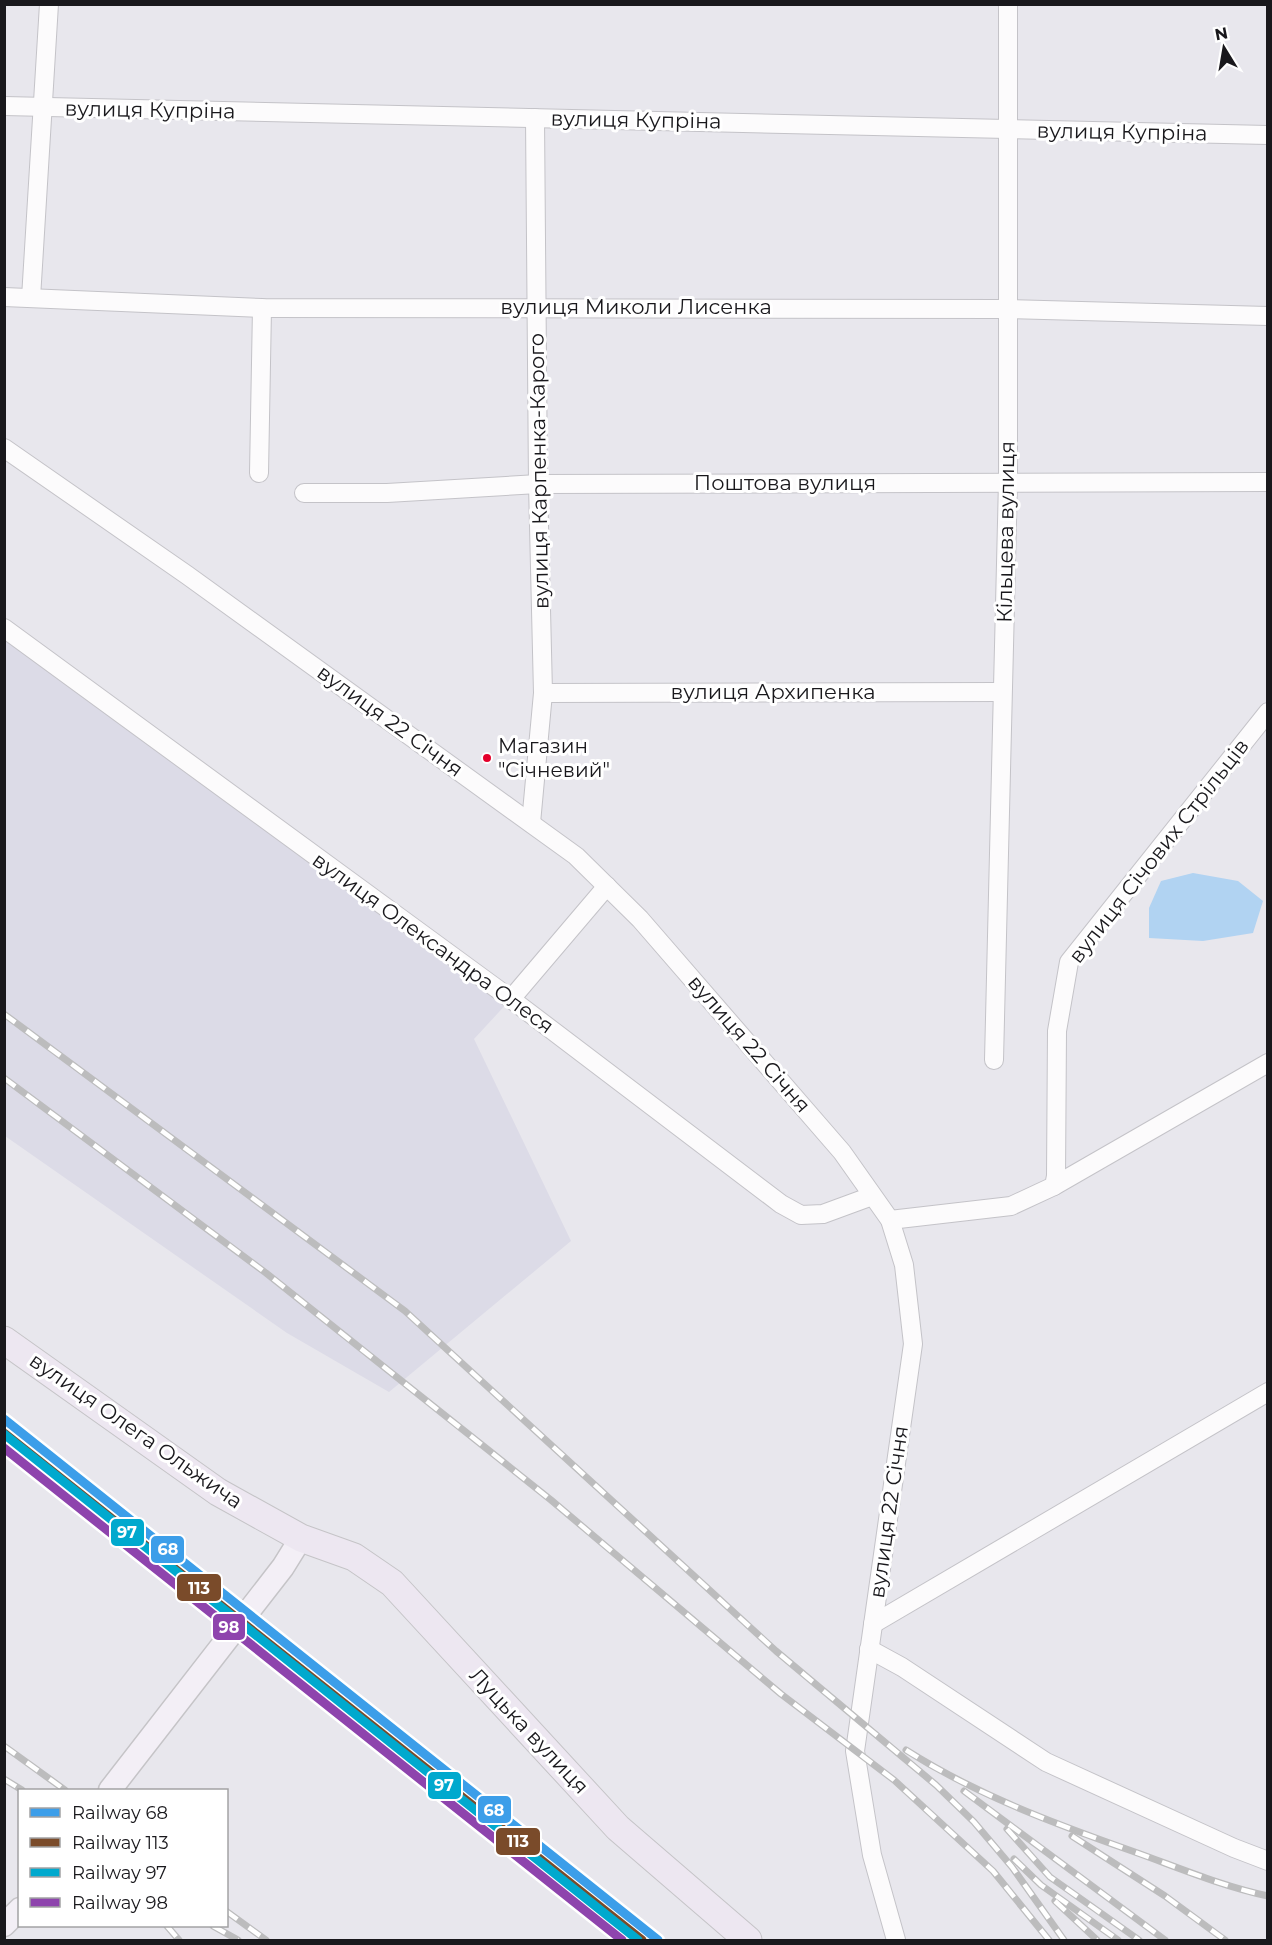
<svg xmlns="http://www.w3.org/2000/svg" width="1272" height="1945" viewBox="0 0 1272 1945" font-family="Montserrat,sans-serif">
	<style>
		.built { fill: #dcdbe7 }
		.water { fill: #b1d3f2 }
		.lines { fill: none; stroke-linecap: round; stroke-linejoin: round }
		.minor-casing { stroke: #c4c3c8; stroke-width: 20 }
		.major-casing { stroke: #c5c4c7; stroke-width: 25 }
		.highway-casing { stroke: #c5c4c7; stroke-width: 29 }
		.minor { stroke: #fcfbfc; stroke-width: 18 }
		.major { stroke: #f3eff6; stroke-width: 22 }
		.highway { stroke: #ede7f1; stroke-width: 27 }
		.rail-casing { stroke: #bcbcbd; stroke-width: 7 }
		.rail { stroke: #fff; stroke-width: 4.5; stroke-dasharray: 14; stroke-linecap: butt }
		.rail-1-casing { stroke: #fff; stroke-width: 14 }
		.rail-2-casing { stroke: #fff; stroke-width: 14 }
		.rail-3-casing { stroke: #fff; stroke-width: 14 }
		.rail-4-casing { stroke: #fff; stroke-width: 14 }
		.rail-1 { stroke: #3c9ee9; stroke-width: 9 }
		.rail-2 { stroke: #7a4b2a; stroke-width: 9 }
		.rail-3 { stroke: #00a9ce; stroke-width: 9 }
		.rail-4 { stroke: #8e44ad; stroke-width: 9 }
		.bus-dot { fill: #e4002b; stroke: #fff; stroke-width: 2 }
		.labels { text-anchor: middle; stroke-width: 6; stroke-linejoin: round; paint-order: stroke }
		.bus-label { font-size: 20px; fill: #19181c; stroke: #fff; text-anchor: start }
		.street-label { font-size: 21px; fill: #19181c; stroke: #fff }
		.line-badge { stroke: #fff; stroke-width: 2 }
		.badge-label { font-size: 16px; text-anchor: middle; font-weight: bold; fill: #fff }
	</style>
	<rect width="100%" height="100%" fill="#e8e7ed"/>
	<path class="built" d="M5,628L511,999L474,1039L571,1241L389,1392L287,1333L5,1136Z"/>
	<path class="water" d="M1193,873L1238,881L1263,901L1253,933L1203,941L1149,938V908L1161,881Z"/>
	<g class="lines">
		<defs>
			<g id="minor">
				<path d="M4,106L1268,135"/>
				<path d="M4,297L262,308L1010,309L1268,316"/>
				<path d="M31,298L49,4"/>
				<path d="M4,448L187,575L576,856L640,919L842,1152L890,1220L904,1265L913,1344L855,1751L872,1855L896,1940"/>
				<path d="M259,473L262,308"/>
				<path d="M304,493H387L538,484L1268,482"/>
				<path d="M4,628L511,999L781,1204L801,1215L823,1214L872,1196"/>
				<path d="M543,693L1002,692"/>
				<path d="M531,823L543,693L538,484L535,118"/>
				<path d="M511,999L607,886"/>
				<path d="M994,1060L1008,481V4"/>
				<path d="M1054,1186L1268,1063"/>
				<path d="M890,1220L1011,1206L1054,1186L1056,1176L1057,1031L1069,962L1268,712"/>
				<path d="M873,1624L1268,1392"/>
				<path d="M869,1649L902,1667L1046,1762L1234,1848L1268,1861"/>
			</g>
			<g id="major">
				<path d="M110,1790L283,1567L301,1538"/>
				<path d="M4,1925L20,1909"/>
			</g>
			<path id="highway" d="M4,1340L218,1492L301,1538L354,1557L392,1583L618,1828L748,1940"/>
		</defs>
		<use href="#minor" class="minor-casing"/>
		<use href="#major" class="major-casing"/>
		<use href="#highway" class="highway-casing"/>
		<use href="#minor" class="minor"/>
		<use href="#major" class="major"/>
		<use href="#highway" class="highway"/>
		<defs>
			<g id="rail">
				<path d="M4,1014L405,1311L776,1651L936,1785L974,1822L1012,1867L1064,1940"/>
				<path d="M4,1078L266,1273L551,1500L781,1694L894,1780L993,1871L1049,1940"/>
				<path d="M4,1746L65,1790"/>
				<path d="M906,1750C977,1795 1053,1823 1132,1851C1177,1867 1221,1886 1268,1896"/>
				<path d="M4,1779L22,1790"/>
				<path d="M964,1791L1165,1940"/>
				<path d="M1007,1829L1050,1877L1139,1940"/>
				<path d="M1072,1836L1165,1896L1225,1940"/>
				<path d="M1014,1859L1041,1885L1118,1940"/>
				<path d="M1055,1901L1097,1940"/>
				<path d="M226,1911L266,1940"/>
				<path d="M167,1926L179,1940"/>
				<path d="M213,1926L238,1940"/>
			</g>
		</defs>
		<use href="#rail" class="rail-casing"/>
		<use href="#rail" class="rail"/>
		<defs>
			<path id="rail-1" d="M4,1419L658,1940"/>
			<path id="rail-2" d="M4,1433L642,1940"/>
			<path id="rail-3" d="M4,1434L638,1940"/>
			<path id="rail-4" d="M4,1448L622,1940"/>
		</defs>
		<use href="#rail-1" class="rail-1-casing"/>
		<use href="#rail-2" class="rail-2-casing"/>
		<use href="#rail-3" class="rail-3-casing"/>
		<use href="#rail-4" class="rail-4-casing"/>
		<use href="#rail-1" class="rail-1"/>
		<use href="#rail-2" class="rail-2"/>
		<use href="#rail-3" class="rail-3"/>
		<use href="#rail-4" class="rail-4"/>
	</g>
	<circle class="bus-dot" cx="487" cy="758" r="5"/>
	<g class="labels">
		<g class="bus-label">
			<text x="498" y="753">Магазин<tspan x="498" dy="24">"Січневий"</tspan></text>
		</g>
		<g class="street-label">
			<text transform="translate(150 110) rotate(1)" y="7">вулиця Купріна</text>
			<text transform="translate(636 120) rotate(1)" y="7">вулиця Купріна</text>
			<text transform="translate(1122 132) rotate(1)" y="7">вулиця Купріна</text>
			<text x="636" y="314">вулиця Миколи Лисенка</text>
			<text transform="translate(539 471) rotate(-91)" y="7">вулиця Карпенка-Карого</text>
			<text x="785" y="490">Поштова вулиця</text>
			<text transform="translate(1006 532) rotate(-89)" y="7">Кільцева вулиця</text>
			<text x="773" y="699">вулиця Архипенка</text>
			<text transform="translate(390 721) rotate(36)" y="7">вулиця 22 Січня</text>
			<text transform="translate(1159 851) rotate(-52)" y="7">вулиця Січових Стрільців</text>
			<text transform="translate(433 943) rotate(36)" y="7">вулиця Олександра Олеся</text>
			<text transform="translate(749 1044) rotate(49)" y="7">вулиця 22 Січня</text>
			<text transform="translate(136 1431) rotate(35)" y="7">вулиця Олега Ольжича</text>
			<text transform="translate(889 1512) rotate(-82)" y="7">вулиця 22 Січня</text>
			<text transform="translate(529 1731) rotate(47)" y="7">Луцька вулиця</text>
		</g>
	</g>
	<g class="line-badge">
		<rect x="110" y="1518" width="35" height="29" rx="6" fill="#00a9ce"/>
		<rect x="150" y="1535" width="35" height="29" rx="6" fill="#3c9ee9"/>
		<rect x="176" y="1573" width="46" height="29" rx="6" fill="#7a4b2a"/>
		<rect x="212" y="1613" width="34" height="28" rx="6" fill="#8e44ad"/>
		<rect x="427" y="1771" width="35" height="29" rx="6" fill="#00a9ce"/>
		<rect x="477" y="1795" width="35" height="29" rx="6" fill="#3c9ee9"/>
		<rect x="495" y="1827" width="46" height="29" rx="6" fill="#7a4b2a"/>
	</g>
	<g class="badge-label">
		<text x="127" y="1538">97</text>
		<text x="168" y="1555">68</text>
		<text x="199" y="1594">113</text>
		<text x="229" y="1633">98</text>
		<text x="444" y="1791">97</text>
		<text x="494" y="1816">68</text>
		<text x="518" y="1847">113</text>
	</g>
	<rect width="1272" height="1945" fill="none" stroke="#19181c" stroke-width="12"/>
	<rect x="18" y="1789" width="210" height="138" fill="#ffffff" stroke="#a3a3a4" stroke-width="1.5"/>
	<rect x="30" y="1808" width="30" height="9" fill="#3c9ee9" stroke="#a3a3a4" stroke-width="1.5"/>
	<text x="72" y="1819" font-size="18" fill="#19181c">Railway 68</text>
	<rect x="30" y="1838" width="30" height="9" fill="#7a4b2a" stroke="#a3a3a4" stroke-width="1.5"/>
	<text x="72" y="1849" font-size="18" fill="#19181c">Railway 113</text>
	<rect x="30" y="1868" width="30" height="9" fill="#00a9ce" stroke="#a3a3a4" stroke-width="1.5"/>
	<text x="72" y="1879" font-size="18" fill="#19181c">Railway 97</text>
	<rect x="30" y="1898" width="30" height="9" fill="#8e44ad" stroke="#a3a3a4" stroke-width="1.5"/>
	<text x="72" y="1909" font-size="18" fill="#19181c">Railway 98</text>
	<g transform="translate(1224 48) rotate(349)" stroke="#ffffff" stroke-width="4.5" paint-order="stroke">
	<path d="M0-4.5L10 22L0 15L-10 22Z" fill="#19181c"/>
	<text y="-9" font-size="16" font-weight="bold" text-anchor="middle" fill="#19181c">N</text>
	</g>
</svg>
